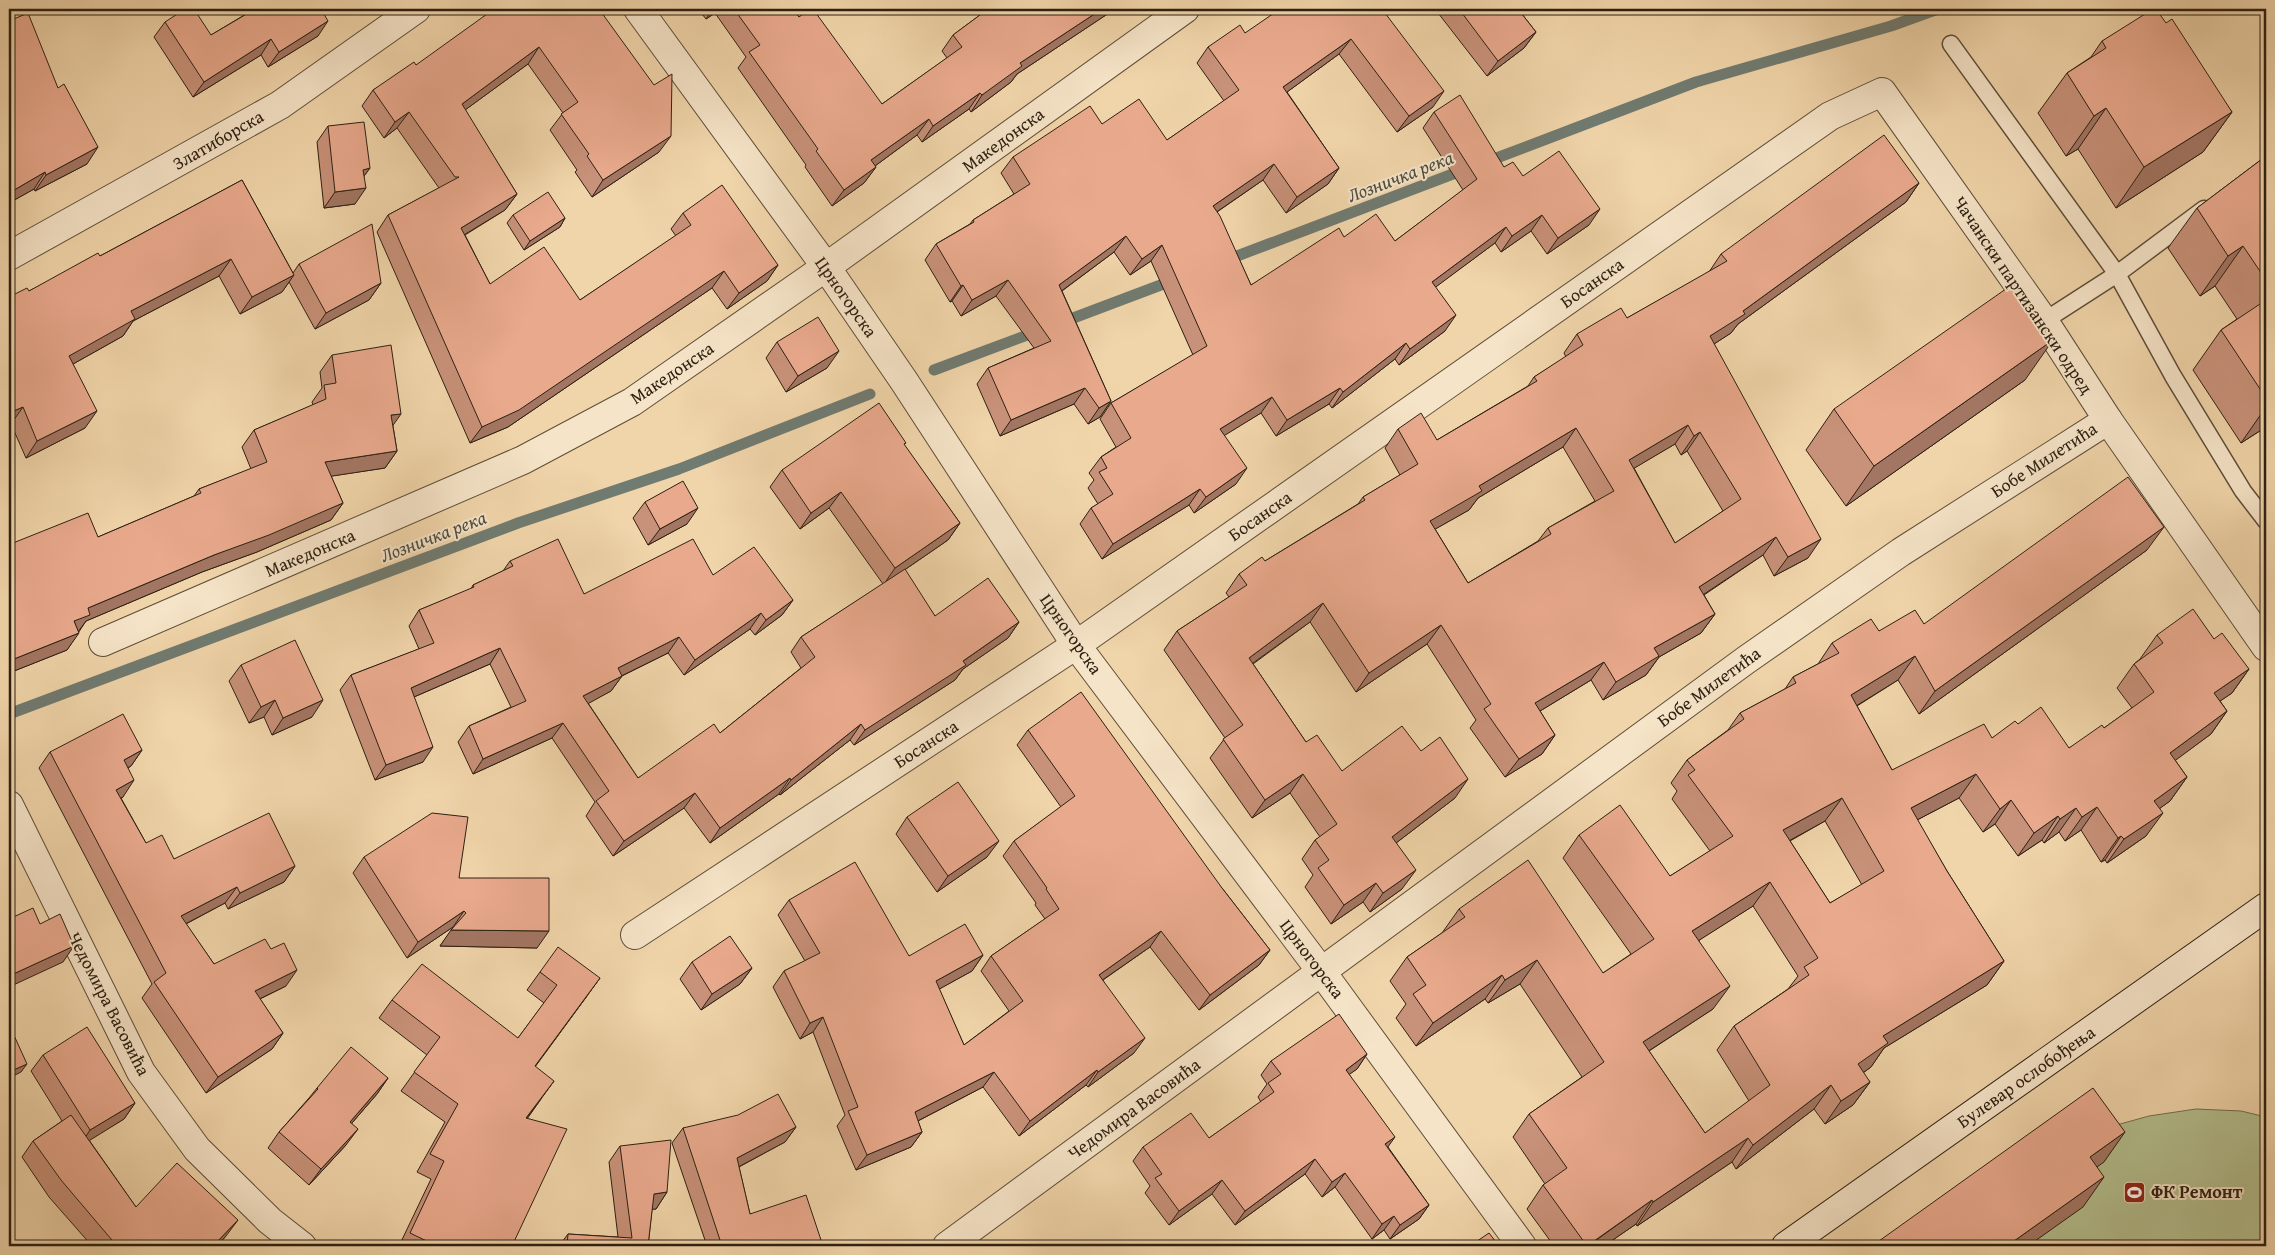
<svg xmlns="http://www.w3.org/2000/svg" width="2275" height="1255" viewBox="0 0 2275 1255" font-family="'Gentium Book Plus',serif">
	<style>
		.green { fill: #b4be8d; stroke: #706f50 }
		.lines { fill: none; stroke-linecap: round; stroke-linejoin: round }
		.stream { stroke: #707b71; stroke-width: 11 }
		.lane-casing { stroke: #5e4d38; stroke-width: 19 }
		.street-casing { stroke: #5e4d38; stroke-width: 30 }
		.secondary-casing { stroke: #2d2012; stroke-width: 30 }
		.lane { stroke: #f6e4c8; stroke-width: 16 }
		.street { stroke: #f6e4c8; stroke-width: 28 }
		.secondary { stroke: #f6e4c8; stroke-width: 28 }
		.wall { fill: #c89179; stroke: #2d2012; fill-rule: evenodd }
		.shaded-wall { fill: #a37663; stroke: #2d2012 }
		.building { fill: #e9a98d; stroke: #2d2012; fill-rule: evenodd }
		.labels { text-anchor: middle; stroke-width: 4; stroke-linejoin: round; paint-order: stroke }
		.street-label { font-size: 18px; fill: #2d2012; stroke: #f6e4c8 }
		.poi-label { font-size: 18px; font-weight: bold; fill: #2d2012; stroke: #f6e4c8; text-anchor: start }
		.water-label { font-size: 19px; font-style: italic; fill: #4e4d42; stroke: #f6e4c8 }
	</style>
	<rect width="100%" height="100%" fill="#f1d5aa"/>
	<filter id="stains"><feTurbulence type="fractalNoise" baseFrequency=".004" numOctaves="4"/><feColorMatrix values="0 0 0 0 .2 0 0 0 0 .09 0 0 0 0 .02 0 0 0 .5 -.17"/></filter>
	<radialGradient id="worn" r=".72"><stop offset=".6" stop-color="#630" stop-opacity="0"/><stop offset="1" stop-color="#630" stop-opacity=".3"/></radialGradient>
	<path class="green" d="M2196,1109L2241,1111L2266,1117V1246H1922L2113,1126L2149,1116Z"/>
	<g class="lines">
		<g class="stream">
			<path d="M1486,162L1696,82L1891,26L1938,9"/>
			<path d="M1224,261L1466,169"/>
			<path d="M1060,323L1174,280"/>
			<path d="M934,370L1038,331"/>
			<path d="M9,714L518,523L679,469L870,394"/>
		</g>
		<defs>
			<g id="lane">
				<path d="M1951,44L2117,274L2173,376L2243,491L2266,521"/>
				<path d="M2044,321L2117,274L2204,209"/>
			</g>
			<g id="street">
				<path d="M638,9L826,267L904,381L1076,645L1321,971L1522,1246"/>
				<path d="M9,256L280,105L416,9"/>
				<path d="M103,642L523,460L632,402L826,267L1185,9"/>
				<path d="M9,805L141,1072L197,1149L270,1221L302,1246"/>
				<path d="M635,935L1076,645L1830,116L1882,92L2044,321L2108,420L2266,647"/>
				<path d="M947,1246L1746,660L1901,552L2108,420"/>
			</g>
			<path id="secondary" d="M1786,1246L2266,907"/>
		</defs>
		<use href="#lane" class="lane-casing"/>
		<use href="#street" class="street-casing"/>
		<use href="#secondary" class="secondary-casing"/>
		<use href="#lane" class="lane"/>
		<use href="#street" class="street"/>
		<use href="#secondary" class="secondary"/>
	</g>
	<g class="wall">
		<path d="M242,9H325L322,11L318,36L268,67L261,55L193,97L154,37L165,22L211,35L246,14Z"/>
		<path d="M599,9L659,152L592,197L575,172L577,170L550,130L563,113L528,64L465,110L517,194L505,210L465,235L490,284L580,300L676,236L671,229L683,213L778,265L767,281L727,309L712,288L508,427L470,443L377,232L388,215L439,188L397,128L384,138L362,106L373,90L416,65Z"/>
		<path d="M698,9H793L799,17L882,104L947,58L942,51L953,35L988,9H1115L1017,74L1011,82L971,112L969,109L922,142L917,135L875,166L876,167L864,183L832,206L805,167L806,165L738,68L746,57L715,13L706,19Z"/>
		<path d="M1435,9H1518L1536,32L1524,48L1487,76Z"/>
		<path d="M1382,10L1433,107L1397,132L1339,54L1287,92L1339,168L1328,184L1286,213L1263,180L1217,212L1251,285L1344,237L1395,241L1463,190L1423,128L1434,112L1504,167L1523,176L1589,225L1547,254L1531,231L1501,252L1495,243L1435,287L1445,331L1399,365L1395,359L1332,408L1329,404L1276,436L1261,413L1224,435L1236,484L1194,513L1189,505L1102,559L1080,524L1091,508L1098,504L1088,488L1094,480L1089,473L1101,457L1116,447L1100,419L1111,403L1193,355L1151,261L1130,275L1114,252L1062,291L1111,401L1100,417L1088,424L1074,404L1000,436L977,384L988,368L1034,348L996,296L961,316L952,301L950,302L925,260L936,244L970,224L973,220L1014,194L1001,173L1013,157L1102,124L1167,140L1224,101L1197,63L1208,47L1245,33Z"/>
		<path d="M9,21L87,164L35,191L34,189L9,203Z"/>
		<path d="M2166,23L2232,112L2203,152L2116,208L2078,149L2066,156L2038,113L2067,73L2091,57L2102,41Z"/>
		<path d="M328,126L370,168L364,176L355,204L324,208L317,142Z"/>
		<path d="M2266,156V427L2241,443L2193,370L2221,330L2237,319L2215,286L2200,296L2168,248L2197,208Z"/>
		<path d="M242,180L293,273L299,264L381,283L369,300L315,329L289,282L282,292L240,314L219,276L133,321L123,336L73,364L85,428L26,458L11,424L9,426V297L29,291L100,256Z"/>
		<path d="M1919,183L1906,202L1738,324L1731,333L1714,344L1808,558L1774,576L1763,555L1704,595L1715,614L1701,633L1659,657L1646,675L1603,700L1591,680L1540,711L1555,735L1542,754L1505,777L1470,728L1476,720L1427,644L1356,692L1310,622L1253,664L1306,742L1342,771L1455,798L1396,843L1402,889L1370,912L1363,902L1331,924L1305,887L1313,875L1302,859L1315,840L1320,837L1290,793L1252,818L1210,758L1225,738L1164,650L1177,631L1229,597L1226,593L1239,574L1265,561L1358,504L1363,497L1400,475L1385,448L1398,429L1437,440L1528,386L1534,377L1566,357L1564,353L1577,334L1627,318L1709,272L1721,254ZM1675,444L1681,455L1687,451L1723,511L1675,543L1634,468ZM1563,447L1595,501L1548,528L1538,541L1468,583L1435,529L1469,510L1478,498Z"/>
		<path d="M513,215L565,218L560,227L524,250L507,223Z"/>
		<path d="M777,342L827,368L786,392L766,358Z"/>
		<path d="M332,355L393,426L397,451L385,468L331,476L343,503L331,520L257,552L202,572L86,621L67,650L9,673V533L13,543L98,537L194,496L199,489L251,469L242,447L254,430L313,405L312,402L322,388L320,372Z"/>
		<path d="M2025,380L1846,506L1806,450L1834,409Z"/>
		<path d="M906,443L904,445L960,523L948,540L903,571L935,616L1019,622L1008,638L963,669L955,680L854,745L850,740L780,795L779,794L710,843L684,808L613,856L586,816L595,802L552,738L473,774L458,742L469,726L511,707L490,664L414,697L423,762L375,780L340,690L351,675L419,649L409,626L419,610L471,589L473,585L503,571L510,561L584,594L713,575L793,600L782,615L755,635L750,629L684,675L668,653L622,676L611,691L588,703L638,778L720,733L801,668L791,652L801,637L883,584L829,508L800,529L770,487L782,470Z"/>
		<path d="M645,502L687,524L648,545L633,518Z"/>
		<path d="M2147,550L1919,714L1898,680L1857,706L1892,770L1992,738L2018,724L2069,748L2104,728L2132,708L2117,688L2134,664L2140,659L2157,635L2214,639L2249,669L2232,693L2220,701L2227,711L2211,734L2175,760L2187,777L2170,801L2160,808L2146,836L2107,863L2105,860L2101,862L2081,830L2065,841L2059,832L2044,843L2042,840L2018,856L1995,824L1983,832L1959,798L1917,820L1947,871L2004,961L1987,985L1884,1048L1871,1067L1863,1073L1870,1082L1853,1105L1825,1124L1814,1109L1736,1169L1732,1162L1637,1226L1636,1224L1604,1246H1554L1527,1209L1543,1185L1545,1184L1513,1137L1529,1114L1582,1077L1520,984L1488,1003L1485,999L1416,1046L1396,1018L1406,1004L1390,981L1407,957L1442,933L1459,909L1603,973L1631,954L1563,858L1579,835L1670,876L1710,851L1672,799L1677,791L1671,783L1687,760L1728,730L1740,713L1785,689L1793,677L1818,664L1832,643L1879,631L1924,624ZM1825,821L1862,885L1830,903L1790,841ZM1753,906L1798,976L1788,989L1734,1026L1717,1050L1749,1101L1705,1133L1649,1051L1713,1009L1699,940Z"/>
		<path d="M241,665L312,717L272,735L264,717L249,723L229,681Z"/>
		<path d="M1028,730L1222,888L1270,950L1259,965L1199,1010L1150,947L1103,980L1134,1053L1088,1087L1086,1085L1019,1136L983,1087L918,1121L922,1132L911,1147L856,1170L837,1126L845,1115L813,1032L800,1039L773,987L784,971L805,961L778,915L789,900L909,956L983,955L972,971L939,989L964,1045L1009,1011L981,971L991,956L1045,919L1035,905L1036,903L1003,856L1014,841L1061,807L1017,745Z"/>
		<path d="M142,750L131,766L128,768L123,797L121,798L146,843L174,859L295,866L284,882L228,909L225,903L186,924L214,964L286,986L260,999L283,1033L272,1049L206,1093L142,998L152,984L39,768L50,752Z"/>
		<path d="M907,817L987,857L937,892L896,834Z"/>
		<path d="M364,857L459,878L537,948L440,946L453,928V927L407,958L353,873Z"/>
		<path d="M692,962L752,968L740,984L701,1010L680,979Z"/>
		<path d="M540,972L587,996L535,1067L541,1099L527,1119L512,1246H399L431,1179L417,1172L445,1122L401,1091L427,1055L379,1018L392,1000L518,1038L544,1003L527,990Z"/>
		<path d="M1367,1054L1357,1069L1349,1074L1388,1147L1429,1205L1419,1219L1390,1239L1384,1230L1372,1239L1335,1187L1322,1197L1305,1174L1235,1225L1212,1194L1169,1225L1145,1193L1150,1186L1133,1161L1143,1147L1209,1138L1261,1102L1258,1097L1267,1084L1261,1075L1271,1061Z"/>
		<path d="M43,1055L135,1103L124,1119L89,1140L136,1207L226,1236L217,1246H92L49,1197L22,1157L33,1141L62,1121L31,1071Z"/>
		<path d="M388,1078L377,1094L352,1123L346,1145L309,1185L268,1148L279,1132L309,1098L317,1088Z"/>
		<path d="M796,1127L785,1142L739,1167L750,1214L823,1246H707L672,1143L683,1128Z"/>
		<path d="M620,1146L667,1192L656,1209H652L648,1246H559L568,1234L618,1237L609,1162Z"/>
	</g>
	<g class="shaded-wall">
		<path d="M713,9H718L715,13L706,19Z"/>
		<path d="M1102,9H1115L1017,74L1011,82L971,112L982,95L1020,63Z"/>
		<path d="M328,21L318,36L268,67L279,52Z"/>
		<path d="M1536,32L1524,48L1487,76L1498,61Z"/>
		<path d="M271,39L261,55L193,97L204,82Z"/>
		<path d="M1351,39L1339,54L1272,103L1283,87Z"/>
		<path d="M539,47L528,64L450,121L462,104Z"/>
		<path d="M1444,91L1433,107L1397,132L1409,116Z"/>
		<path d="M980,93L969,109L922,142L933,126Z"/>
		<path d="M2106,108L2078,149L2066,156L2094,116Z"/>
		<path d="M409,112L397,128L384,138L395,122Z"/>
		<path d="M2232,112L2203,152L2116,208L2144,167Z"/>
		<path d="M929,119L917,135L860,177L871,160Z"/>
		<path d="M671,136L659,152L592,197L603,180Z"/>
		<path d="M98,147L87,164L35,191L46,175Z"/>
		<path d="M1274,164L1263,180L1202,222L1213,206Z"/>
		<path d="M876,167L864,183L832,206L844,190Z"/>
		<path d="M370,168L358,184L363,170Z"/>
		<path d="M1339,168L1328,184L1286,213L1297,197Z"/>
		<path d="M45,172L34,189L9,203V193Z"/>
		<path d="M1919,183L1906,202L1738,324L1731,333L1697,355L1710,336L1743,311Z"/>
		<path d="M366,188L355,204L324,208L335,192Z"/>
		<path d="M517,194L505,210L449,244L461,228Z"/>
		<path d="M1600,209L1589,225L1547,254L1558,238Z"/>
		<path d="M1542,215L1531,231L1501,252L1512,236Z"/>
		<path d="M565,218L560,227L524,250L530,241Z"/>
		<path d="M1506,227L1495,243L1421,298L1432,282Z"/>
		<path d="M1126,236L1114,252L1048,301L1059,285Z"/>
		<path d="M1162,245L1151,261L1130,275L1142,259Z"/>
		<path d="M2243,246L2215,286L2200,296L2228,256Z"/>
		<path d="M231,259L219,276L133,321L123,336L57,373L69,356L131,311Z"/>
		<path d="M778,265L767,281L727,309L739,293Z"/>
		<path d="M724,271L712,288L508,427L470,443L482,427Z"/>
		<path d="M294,275L282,292L240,314L252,297Z"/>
		<path d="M1008,280L996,296L961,316L972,300Z"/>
		<path d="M381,283L369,300L315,329L326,313Z"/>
		<path d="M963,285L952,301L950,302L961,286Z"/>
		<path d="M1456,315L1445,331L1399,365L1410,349Z"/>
		<path d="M2053,340L2025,380L1846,506L1874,466Z"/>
		<path d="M1406,343L1395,359L1332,408L1343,392Z"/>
		<path d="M839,351L827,368L786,392L798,376Z"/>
		<path d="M1085,388L1074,404L1000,436L1011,420Z"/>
		<path d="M1340,388L1329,404L1276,436L1287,420Z"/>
		<path d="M1272,397L1261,413L1209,445L1220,429Z"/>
		<path d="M1111,401L1100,417L1088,424L1099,408Z"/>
		<path d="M23,407L11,424L9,426V413Z"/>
		<path d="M2266,407V427L2241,443Z"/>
		<path d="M97,411L85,428L26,458L37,441Z"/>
		<path d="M401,414L389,431L391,415Z"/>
		<path d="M1688,425L1675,444L1616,479L1629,460Z"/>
		<path d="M1576,428L1563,447L1478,498L1469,510L1416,540L1430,521L1479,486Z"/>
		<path d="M1700,432L1687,451L1681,455L1694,436Z"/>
		<path d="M397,451L385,468L313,479L325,462Z"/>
		<path d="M1247,468L1236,484L1194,513L1206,497Z"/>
		<path d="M1200,489L1189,505L1102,559L1113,544Z"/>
		<path d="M841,492L829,508L800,529L811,513Z"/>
		<path d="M343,503L331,520L257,552L202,572L86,621L78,632L74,621L88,608L214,555Z"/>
		<path d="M698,508L687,524L648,545L660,529Z"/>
		<path d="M960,523L948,540L884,584L895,568Z"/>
		<path d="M2164,527L2147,550L1919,714L1935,691Z"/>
		<path d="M1776,537L1763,555L1686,606L1699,587Z"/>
		<path d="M1821,539L1808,558L1774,576L1788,557Z"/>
		<path d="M793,600L782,615L755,635L766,620Z"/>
		<path d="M1323,603L1310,622L1235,676L1249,658Z"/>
		<path d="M761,613L750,629L684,675L695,660Z"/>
		<path d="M1715,614L1701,633L1659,657L1646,675L1603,700L1616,682L1654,648Z"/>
		<path d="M1019,622L1008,638L963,669L955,680L854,745L865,730Z"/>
		<path d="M1441,625L1427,644L1356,692L1369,673Z"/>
		<path d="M79,633L67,650L9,673V661Z"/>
		<path d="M679,637L668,653L607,683L618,668Z"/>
		<path d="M500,648L490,664L400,703L411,688Z"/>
		<path d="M1915,656L1898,680L1835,719L1851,695Z"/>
		<path d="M1604,662L1591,680L1522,722L1535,703Z"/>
		<path d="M2249,669L2232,693L2198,716L2214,693Z"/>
		<path d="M622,676L611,691L573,712L583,696Z"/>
		<path d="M275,700L264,717L249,723L261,707Z"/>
		<path d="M323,700L312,717L272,735L283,718Z"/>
		<path d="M2227,711L2211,734L2153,777L2170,753Z"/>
		<path d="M563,723L552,738L473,774L483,759Z"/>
		<path d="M861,724L850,740L780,795L791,780Z"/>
		<path d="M1555,735L1542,754L1505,777L1519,759Z"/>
		<path d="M433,747L423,762L375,780L386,765Z"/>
		<path d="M142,750L131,766L112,776L124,760Z"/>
		<path d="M1303,774L1290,793L1252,818L1265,800Z"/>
		<path d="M1976,774L1959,798L1894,832L1911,808Z"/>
		<path d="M2187,777L2170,801L2138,824L2154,801Z"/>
		<path d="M790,778L779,794L710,843L720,828Z"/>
		<path d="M1468,779L1455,798L1379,856L1392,837Z"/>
		<path d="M134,780L123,797L105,806L116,790Z"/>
		<path d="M695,793L684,808L613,856L624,841Z"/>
		<path d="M1842,798L1825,821L1767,853L1783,830Z"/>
		<path d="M2011,800L1995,824L1983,832L2000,809Z"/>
		<path d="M2097,807L2081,830L2065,841L2082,817Z"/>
		<path d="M2076,808L2059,832L2044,843L2060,819Z"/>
		<path d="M2163,813L2146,836L2107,863L2124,839Z"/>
		<path d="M2058,816L2042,840L2018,856L2034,833Z"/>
		<path d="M2121,836L2105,860L2101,862L2118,838Z"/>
		<path d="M999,841L987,857L937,892L948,876Z"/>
		<path d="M295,866L284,882L228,909L240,893Z"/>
		<path d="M1416,870L1402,889L1370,912L1383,893Z"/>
		<path d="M1770,882L1753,906L1676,955L1692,931Z"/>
		<path d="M1376,883L1363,902L1331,924L1344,905Z"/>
		<path d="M237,887L225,903L170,932L181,916Z"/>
		<path d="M464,911L453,927L407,958L418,942Z"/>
		<path d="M451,930L549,931L537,948L440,946Z"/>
		<path d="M1161,931L1150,947L1088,990L1099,975Z"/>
		<path d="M74,946L63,962L9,987V976Z"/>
		<path d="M1270,950L1259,965L1199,1010L1210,995Z"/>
		<path d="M983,955L972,971L925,997L936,981Z"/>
		<path d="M1537,960L1520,984L1488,1003L1505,980Z"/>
		<path d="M2004,961L1987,985L1884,1048L1871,1067L1841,1088L1858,1064L1883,1036Z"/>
		<path d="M752,968L740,984L701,1010L712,994Z"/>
		<path d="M297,970L286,986L243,1007L255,991Z"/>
		<path d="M1502,975L1485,999L1416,1046L1433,1023Z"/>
		<path d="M600,978L587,996L522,1084L535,1066Z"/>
		<path d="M1730,986L1713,1009L1627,1065L1643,1042Z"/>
		<path d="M823,1017L813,1032L800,1039L810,1023Z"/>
		<path d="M283,1033L272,1049L206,1093L218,1077Z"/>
		<path d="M1145,1038L1134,1053L1088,1087L1098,1072Z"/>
		<path d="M1367,1054L1357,1069L1336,1084L1346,1070Z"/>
		<path d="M27,1064L21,1072L9,1078V1072Z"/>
		<path d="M1097,1070L1086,1085L1019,1136L1030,1121Z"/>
		<path d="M994,1072L983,1087L904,1128L915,1112Z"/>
		<path d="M388,1078L377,1094L339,1138L350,1122Z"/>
		<path d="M554,1081L541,1099L513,1137L526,1118Z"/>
		<path d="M1870,1082L1853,1105L1825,1124L1841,1101Z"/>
		<path d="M1831,1085L1814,1109L1736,1169L1753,1145Z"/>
		<path d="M135,1103L124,1119L79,1147L90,1130Z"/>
		<path d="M796,1127L785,1142L727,1173L737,1158Z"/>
		<path d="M358,1129L346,1145L309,1185L321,1169Z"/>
		<path d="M922,1132L911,1147L856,1170L867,1155Z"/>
		<path d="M2125,1132L2104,1162L2069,1187L2090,1157Z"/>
		<path d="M1395,1137L1385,1151V1144Z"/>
		<path d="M1748,1138L1732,1162L1637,1226L1653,1202Z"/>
		<path d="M1315,1159L1305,1174L1235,1225L1245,1211Z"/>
		<path d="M1345,1173L1335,1187L1322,1197L1332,1182Z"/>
		<path d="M2104,1177L2083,1207L2028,1246H2007Z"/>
		<path d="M1222,1180L1212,1194L1169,1225L1179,1211Z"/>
		<path d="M667,1192L656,1209L642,1210L654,1194Z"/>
		<path d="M1652,1200L1636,1224L1604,1246H1588Z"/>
		<path d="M1429,1205L1419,1219L1390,1239L1400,1225Z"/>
		<path d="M1394,1216L1384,1230L1372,1239L1382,1224Z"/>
		<path d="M238,1220L226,1236L217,1246H213Z"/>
	</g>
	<g class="building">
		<path d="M185,9H194L211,35L255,9H321L328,21L279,52L271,39L204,82L165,22Z"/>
		<path d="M494,9H599L654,85L672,74L671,136L603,180L587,156L589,154L561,114L578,102L539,47L462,104L517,194L461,228L490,284L544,247L580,300L691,225L683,213L722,185L778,265L739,293L724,271L519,410L482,427L388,215L459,177H455L409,112L395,122L373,90L414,62L416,65Z"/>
		<path d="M734,9H793L799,17L810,9H813L882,104L962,47L953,35L988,9H1102L1020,63L1022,66L982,95L980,93L933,126L929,119L871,160L876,167L844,190L816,151L818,149L749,52L760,45Z"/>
		<path d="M1280,9H1382L1444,91L1409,116L1351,39L1283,87L1339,168L1297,197L1274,164L1213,206L1220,216L1251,285L1339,228L1344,237L1376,214L1395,241L1477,179L1434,112L1460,95L1504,167L1513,162L1523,176L1559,151L1600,209L1558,238L1542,215L1512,236L1506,227L1432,282L1456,315L1410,349L1406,343L1343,392L1340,388L1287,420L1272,397L1220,429L1247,468L1206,497L1200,489L1113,544L1091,508L1113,494L1099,472L1107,468L1101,457L1131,438L1111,403L1207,346L1162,245L1142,259L1126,236L1059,285L1111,401L1099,408L1085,388L1011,420L988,368L1051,341L1008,280L972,300L963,285L961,286L936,244L974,222L973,220L1030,184L1013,157L1090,106L1102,124L1139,99L1167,140L1239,90L1208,47L1240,25L1245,33Z"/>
		<path d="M1459,9H1518L1536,32L1498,61Z"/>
		<path d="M2153,9H2156L2166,23L2172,19L2232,112L2144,167L2106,108L2094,116L2067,73L2106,48L2102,41Z"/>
		<path d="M28,13L58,88L64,84L98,147L46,175L45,172L9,193V122L10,121L9,117V21Z"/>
		<path d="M364,122L370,168L363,170L366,188L335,192L328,126Z"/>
		<path d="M1884,135L1919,183L1743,311L1745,314L1710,336L1821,539L1788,557L1776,537L1699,587L1715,614L1654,648L1659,656L1616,682L1604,662L1535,703L1555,735L1519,759L1484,709L1491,704L1441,625L1369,673L1323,603L1249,658L1306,742L1317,735L1342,771L1402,726L1421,751L1440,737L1468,779L1392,837L1416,870L1383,893L1376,883L1344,905L1318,868L1329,860L1315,840L1337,824L1303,774L1265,800L1223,739L1243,725L1177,631L1247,585L1239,574L1262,557L1265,561L1365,500L1363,497L1418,464L1398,429L1421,413L1437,440L1537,381L1534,377L1583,345L1577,334L1621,308L1627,318L1727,261L1721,254ZM1688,425L1694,436L1700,432L1741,499L1675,543L1629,460ZM1576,428L1614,491L1548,528L1551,534L1468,583L1430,521L1482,491L1479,486Z"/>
		<path d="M2266,156V280L2243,246L2228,256L2197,208Z"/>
		<path d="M242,180L294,275L252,297L231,259L131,311L135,319L69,356L97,411L37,441L23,407L9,413V297L27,288L29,291L98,253L100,256Z"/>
		<path d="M548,192L565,218L530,241L513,215Z"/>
		<path d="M372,224L381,283L326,313L299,264Z"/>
		<path d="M2013,284L2053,340L1874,466L1834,409Z"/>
		<path d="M2266,300V398L2221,330Z"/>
		<path d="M818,317L839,351L798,376L777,342Z"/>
		<path d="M391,345L401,414L391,415L397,451L325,462L343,503L269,535L214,555L88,608L90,615L74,621L79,633L9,661V533L13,543L88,513L98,537L201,493L199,489L267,462L254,430L326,399L324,385L336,383L332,355Z"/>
		<path d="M879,403L906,443L904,444L960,523L895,568L841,492L811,513L782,470Z"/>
		<path d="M2128,477L2164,527L1935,691L1915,656L1851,695L1892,770L1984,724L1992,738L2015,721L2018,724L2041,707L2069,748L2102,725L2104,728L2154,692L2134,664L2163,643L2157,635L2193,609L2214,639L2222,633L2249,669L2214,693L2227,711L2170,753L2187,777L2154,801L2163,813L2124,839L2121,836L2118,838L2097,807L2082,817L2076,808L2060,819L2058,816L2034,833L2011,800L2000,809L1976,774L1911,808L1947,871L2004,961L1883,1036L1888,1043L1858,1064L1870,1082L1841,1101L1831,1085L1753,1145L1748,1138L1653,1202L1652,1200L1587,1246L1543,1185L1567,1168L1529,1114L1604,1062L1537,960L1505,980L1502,975L1433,1023L1413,994L1426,985L1407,957L1465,917L1459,909L1528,860L1603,973L1654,939L1579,835L1620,805L1670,876L1733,836L1688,775L1695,770L1687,760L1744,719L1740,713L1796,683L1793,677L1839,653L1832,643L1871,619L1879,631L1915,610L1924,624ZM1842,798L1884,871L1830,903L1783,830ZM1770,882L1818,958L1804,967L1809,975L1734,1026L1770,1085L1705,1133L1643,1042L1730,986L1692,931Z"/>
		<path d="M683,481L698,508L660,529L645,502Z"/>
		<path d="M558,539L584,594L693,539L713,575L754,547L793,600L766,620L761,613L695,660L679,637L618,668L622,676L583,696L638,778L714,724L720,733L815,657L801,637L905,569L935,616L988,578L1019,622L963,661L966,665L865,730L861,724L791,780L790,778L720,828L695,793L624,841L596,801L609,791L563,723L483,759L469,726L526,701L500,648L411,688L433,747L386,765L351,675L434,643L419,610L474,587L473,585L513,566L510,561Z"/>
		<path d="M295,640L323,700L283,718L275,700L261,707L241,665Z"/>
		<path d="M1081,692L1222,888L1270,950L1210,995L1161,931L1099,975L1145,1038L1098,1072L1097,1070L1030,1121L994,1072L915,1112L922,1132L867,1155L848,1111L858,1107L823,1017L810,1023L784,971L820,953L789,900L855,862L909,956L965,924L983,955L936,981L964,1045L1023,1001L991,956L1059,909L1046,889L1047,888L1014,841L1075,796L1028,730Z"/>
		<path d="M123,714L142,750L124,760L134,780L116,790L146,843L162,835L174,859L269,813L295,866L240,893L237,887L181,916L214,964L265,939L271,949L284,943L297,970L255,991L283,1033L218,1077L154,982L166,973L50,752Z"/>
		<path d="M958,782L999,841L948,876L907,817Z"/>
		<path d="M432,813L468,817L459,878H549V931L451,930L466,913L464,911L418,942L364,857Z"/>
		<path d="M33,908L40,924L60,914L74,946L9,976V919Z"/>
		<path d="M730,936L752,968L712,994L692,962Z"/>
		<path d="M558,947L600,978L535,1066L554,1081L526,1118L567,1129L512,1246H437L410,1233L444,1161L430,1154L458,1104L414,1072L440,1037L392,1000L422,964L518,1038L557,985L540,972Z"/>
		<path d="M1339,1014L1367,1054L1346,1070L1395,1137L1385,1144L1429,1205L1400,1225L1394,1216L1382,1224L1345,1173L1332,1182L1315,1159L1245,1211L1222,1180L1179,1211L1155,1178L1162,1174L1143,1147L1191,1113L1209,1138L1274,1092L1268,1083L1281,1074L1271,1061Z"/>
		<path d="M87,1027L135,1103L90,1130L43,1055Z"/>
		<path d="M12,1031L27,1064L9,1072V1033Z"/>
		<path d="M351,1047L388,1078L350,1122L358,1129L321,1169L279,1132L318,1089L317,1088Z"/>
		<path d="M2093,1088L2125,1132L2090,1157L2104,1177L2007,1246H1872Z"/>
		<path d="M778,1094L796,1127L737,1158L750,1214L806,1195L823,1246H722L683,1128L738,1115Z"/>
		<path d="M71,1115L136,1207L177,1163L238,1220L213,1246H117L61,1180L33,1141Z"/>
		<path d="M671,1140L667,1192L654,1194L648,1246H567L568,1234L632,1238L620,1146Z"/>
		<path d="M1489,1233L1499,1246H1470Z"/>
	</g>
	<defs>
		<symbol id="stadium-square" viewBox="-11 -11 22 22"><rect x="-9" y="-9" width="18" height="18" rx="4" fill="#8f2418" stroke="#f6e4c8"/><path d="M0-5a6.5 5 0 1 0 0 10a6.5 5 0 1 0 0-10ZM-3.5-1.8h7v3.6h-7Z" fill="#fff"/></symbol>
	</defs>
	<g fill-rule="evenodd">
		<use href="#stadium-square" x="2122" y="1180" width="25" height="25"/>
	</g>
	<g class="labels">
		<g class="street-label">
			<text transform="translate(218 140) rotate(-30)" y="6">Златиборска</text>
			<text transform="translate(1003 140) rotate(-36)" y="6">Македонска</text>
			<text transform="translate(1592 283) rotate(-35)" y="6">Босанска</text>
			<text transform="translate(2023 295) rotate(56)" y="6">Чачански партизански одред</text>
			<text transform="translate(846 297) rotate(55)" y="6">Црногорска</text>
			<text transform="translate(672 373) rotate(-34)" y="6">Македонска</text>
			<text transform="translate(2044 460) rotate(-33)" y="6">Бобе Милетића</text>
			<text transform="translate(1260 516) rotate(-35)" y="6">Босанска</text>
			<text transform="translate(310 553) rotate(-23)" y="6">Македонска</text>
			<text transform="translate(1071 634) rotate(55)" y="6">Црногорска</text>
			<text transform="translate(1709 687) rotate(-36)" y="6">Бобе Милетића</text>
			<text transform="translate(926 744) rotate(-33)" y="6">Босанска</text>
			<text transform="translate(1312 959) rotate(53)" y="6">Црногорска</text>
			<text transform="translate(109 1004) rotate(63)" y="6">Чедомира Васовића</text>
			<text transform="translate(2026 1077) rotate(-35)" y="6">Булевар ослобођења</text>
			<text transform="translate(1134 1109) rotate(-36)" y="6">Чедомира Васовића</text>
		</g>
		<g class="poi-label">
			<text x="2151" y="1198">ФК Ремонт</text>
		</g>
		<g class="water-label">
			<text transform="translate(1400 176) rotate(-21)" y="7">Лозничка река</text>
			<text transform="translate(433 536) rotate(-21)" y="7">Лозничка река</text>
		</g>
	</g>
	<rect width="2275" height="1255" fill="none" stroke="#f1d5aa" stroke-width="30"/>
	<rect x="10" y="10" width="2255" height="1235" fill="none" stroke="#2d2012" stroke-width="2.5"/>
	<rect x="15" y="15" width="2245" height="1225" fill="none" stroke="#2d2012"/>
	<rect width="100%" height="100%" filter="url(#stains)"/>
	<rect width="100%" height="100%" fill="url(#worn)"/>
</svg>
